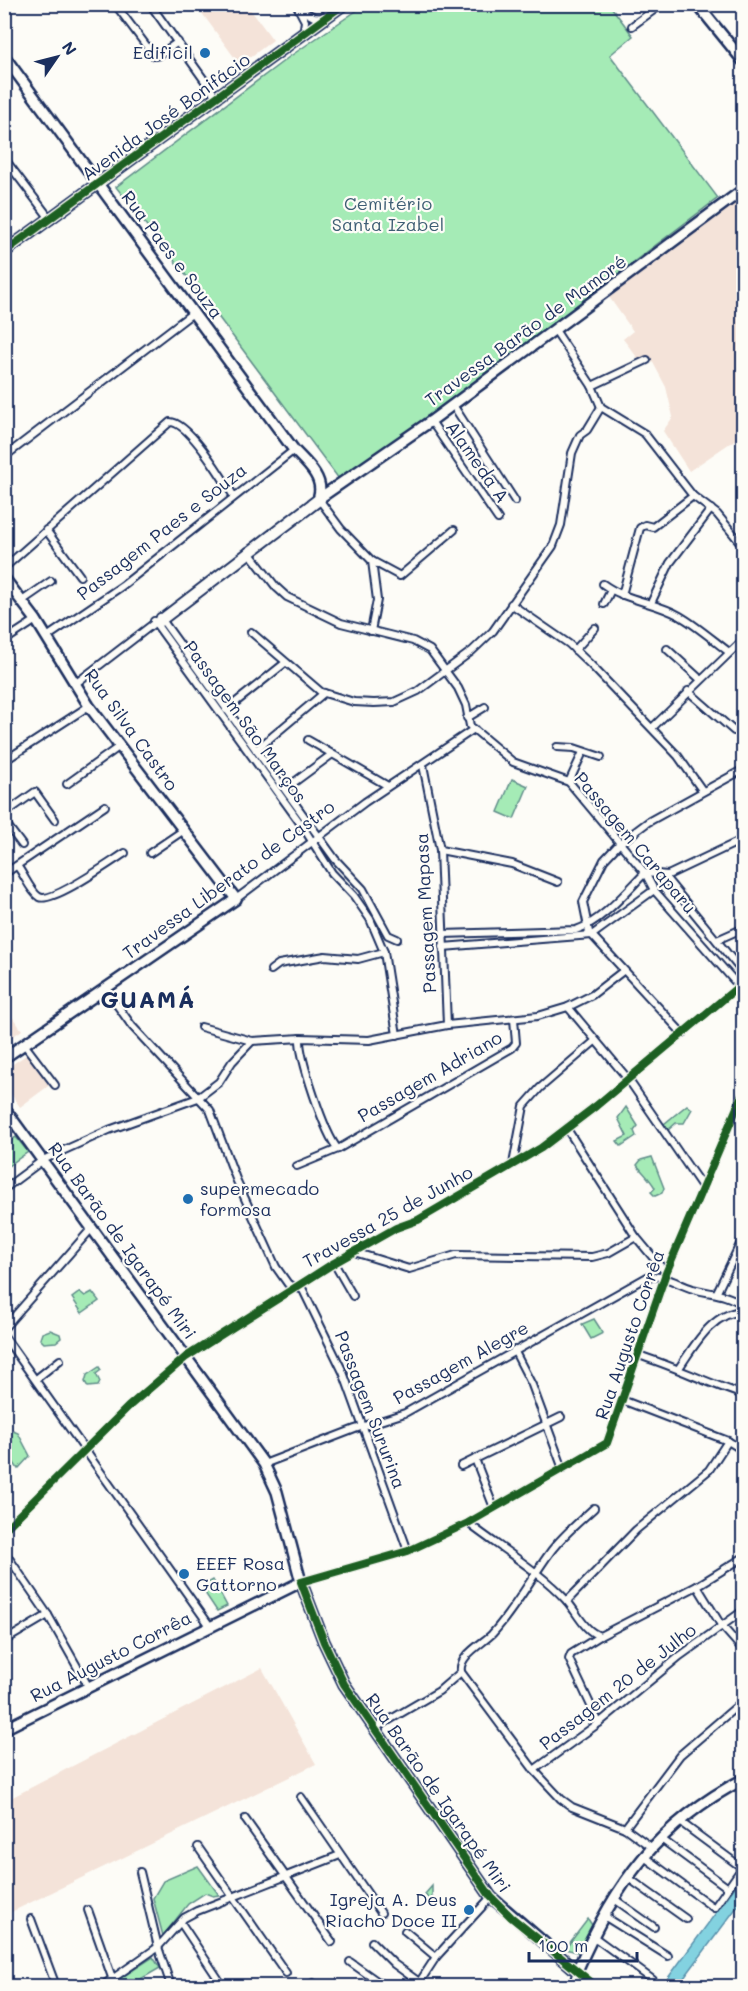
<svg xmlns="http://www.w3.org/2000/svg" width="748" height="1991" viewBox="0 0 748 1991" font-family="Mali,sans-serif">
	<style>
		.built { fill: #f4e3d9 }
		.green { fill: #a5ebb6; stroke: #608d8a; stroke-width: 1.5 }
		.water { fill: #83d2e0; stroke: #5991ac; stroke-width: 1.5 }
		.lines { fill: none; stroke-linecap: round; stroke-linejoin: round }
		.street-casing { stroke: #1b2f5e; stroke-width: 10 }
		.secondary-casing { stroke: #1b2f5e; stroke-width: 14 }
		.street { stroke: #fdfcf7; stroke-width: 6 }
		.secondary { stroke: #fdfcf7; stroke-width: 9 }
		.cycleway-casing { stroke: #fdfcf7; stroke-width: 11 }
		.cycleway { stroke: #1b5e20; stroke-width: 8 }
		.poi-dot { fill: #1f6fb2; stroke: #fdfcf7; stroke-width: 2 }
		.labels { text-anchor: middle; stroke-width: 4.5; stroke-linejoin: round; paint-order: stroke }
		.poi-label { font-size: 18px; fill: #1b2f5e; stroke: #fdfcf7; text-anchor: end }
		.street-label { font-size: 18px; fill: #1b2f5e; stroke: #fdfcf7 }
		.park-label { font-size: 18px; fill: #3e5e74; stroke: #fdfcf7 }
		.district-label { font-size: 24px; font-weight: bold; letter-spacing: 1.5px; fill: #1b2f5e; stroke: #fdfcf7 }
	</style>
	<rect width="100%" height="100%" fill="#fdfcf7"/>
	<filter id="ink" filterUnits="userSpaceOnUse"><feTurbulence type="fractalNoise" baseFrequency=".0167" numOctaves="2"/><feDisplacementMap in="SourceGraphic" scale="12" xChannelSelector="R" yChannelSelector="G"/><feConvolveMatrix kernelMatrix="1 2 1 2 8 2 1 2 1" color-interpolation-filters="sRGB"/></filter>
	<g filter="url(#ink)">
		<g class="built">
			<path d="M196,5H247L273,40L240,65Z"/>
			<path d="M743,196V439L739,437L689,471L663,431L673,417L666,387L650,357L640,361L623,339L633,331L609,297Z"/>
			<path d="M4,1006L22,1030L5,1042H4Z"/>
			<path d="M29,1053L51,1084L20,1107L5,1085L4,1070Z"/>
			<path d="M262,1668L316,1764L5,1915V1801Z"/>
		</g>
		<g class="green">
			<path d="M609,4L633,36L610,55L718,198L429,417L339,479L211,307L116,187L289,57L365,5Z"/>
			<path d="M512,779L528,786L514,819L498,812Z"/>
			<path d="M687,1105L692,1109L684,1123H676L667,1131L664,1124Z"/>
			<path d="M626,1107L638,1126L634,1131L636,1136L621,1146L617,1141L627,1136L618,1118Z"/>
			<path d="M16,1137L28,1152L5,1168V1144Z"/>
			<path d="M652,1157L664,1188L662,1193L655,1196L651,1192L655,1188C651,1180 643,1173 637,1165L641,1160Z"/>
			<path d="M80,1292L85,1296L92,1292L99,1301L82,1313L72,1298Z"/>
			<path d="M594,1319L603,1333L591,1339L582,1324Z"/>
			<path d="M50,1330L60,1334L61,1338L56,1342L44,1343L40,1339L42,1333Z"/>
			<path d="M99,1367L101,1370L96,1374L100,1382L98,1386L88,1387L85,1382L87,1375Z"/>
			<path d="M13,1431L18,1433L30,1456L18,1469L10,1457L5,1458V1451L10,1442L7,1437Z"/>
			<path d="M213,1580L227,1606L217,1611L201,1587Z"/>
			<path d="M198,1866L219,1895L213,1896L205,1893L188,1904L163,1936L153,1898L163,1881Z"/>
			<path d="M432,1886V1897L439,1903L435,1909L425,1894Z"/>
			<path d="M588,1919L592,1925L577,1952L565,1949Z"/>
			<path d="M153,1957L160,1968L139,1980V1986H118L116,1981Z"/>
		</g>
		<path class="water" d="M743,1876V1899L678,1986H662Z"/>
		<g class="lines">
			<defs>
				<g id="street">
					<path d="M115,4L154,56L159,55L178,42"/>
					<path d="M150,4L217,98"/>
					<path d="M296,4L305,21L303,35"/>
					<path d="M299,9L314,17L326,18"/>
					<path d="M632,26L662,4"/>
					<path d="M4,158L51,220"/>
					<path d="M555,330L592,386L601,407L645,434L693,496L717,514L744,547"/>
					<path d="M592,386L647,360"/>
					<path d="M453,405L515,501"/>
					<path d="M431,421L498,519"/>
					<path d="M4,457L194,312"/>
					<path d="M321,502L341,529L372,561L377,600L371,631"/>
					<path d="M46,530L80,576"/>
					<path d="M248,551L276,587L287,597L341,623L413,641L430,650L458,688L466,705L470,726L513,762L569,782L645,873L654,890L744,992"/>
					<path d="M372,561L400,576L454,530"/>
					<path d="M4,568L170,422C189,422 223,479 233,495"/>
					<path d="M603,584C626,601 656,602 680,616C697,626 713,640 729,652"/>
					<path d="M622,595L640,528L645,525L653,527L693,496"/>
					<path d="M22,601L51,581"/>
					<path d="M651,603L670,563L711,509"/>
					<path d="M511,604L569,644L591,665L678,756L702,790"/>
					<path d="M604,604L611,590"/>
					<path d="M160,617L335,859L363,889L388,935L397,939"/>
					<path d="M154,621L303,827L332,873L354,896L370,919L384,952L397,1035"/>
					<path d="M160,623L322,500L324,495"/>
					<path d="M251,632L321,692L354,702L374,703L394,702L418,691L472,651L493,631L553,546L561,525L572,453L580,435L587,430L601,407"/>
					<path d="M47,637L122,586L294,450"/>
					<path d="M4,641L36,620"/>
					<path d="M667,649L700,679"/>
					<path d="M575,650L595,628"/>
					<path d="M75,684L321,495"/>
					<path d="M688,691L734,731"/>
					<path d="M226,710L285,663"/>
					<path d="M467,718L485,707"/>
					<path d="M652,728L744,639"/>
					<path d="M308,740L388,786"/>
					<path d="M557,747L574,748L601,757"/>
					<path d="M256,750L324,693"/>
					<path d="M4,761L89,706"/>
					<path d="M423,765L440,850L447,1025"/>
					<path d="M569,782L583,752"/>
					<path d="M67,784L120,746"/>
					<path d="M285,789L331,755"/>
					<path d="M4,814L35,792L55,820"/>
					<path d="M4,821L22,845"/>
					<path d="M440,850L512,864L558,882"/>
					<path d="M150,853L184,830"/>
					<path d="M18,867C24,875 31,892 39,897C52,904 112,861 125,853"/>
					<path d="M645,873L668,875L744,839"/>
					<path d="M4,874L105,806"/>
					<path d="M664,876L744,974"/>
					<path d="M236,899L365,802L474,729"/>
					<path d="M443,934L576,930C602,921 625,893 645,873"/>
					<path d="M717,940L744,928"/>
					<path d="M443,947L592,935L654,890"/>
					<path d="M271,970L279,964L325,956L358,959L384,952"/>
					<path d="M105,988L132,1026L210,1110L236,1179L276,1267L288,1284L303,1290L343,1372L408,1551"/>
					<path d="M568,1007L628,1079L703,1188"/>
					<path d="M201,1027L252,1041L301,1038L369,1040L447,1025L538,1016L568,1007L592,995L623,971"/>
					<path d="M683,1034L589,932L583,902L604,860L620,843L648,822L744,769"/>
					<path d="M300,1038C299,1057 325,1135 338,1149"/>
					<path d="M24,1044L55,1085"/>
					<path d="M567,1129L636,1237L666,1273"/>
					<path d="M513,1164L524,1106L540,1088L595,1041"/>
					<path d="M297,1166L338,1149L512,1048L516,1043L514,1019"/>
					<path d="M4,1189L43,1160L60,1152L109,1130L198,1098L219,1082L232,1062L252,1041"/>
					<path d="M354,1252L409,1269L456,1255L592,1257L608,1253L636,1237"/>
					<path d="M334,1263L353,1296"/>
					<path d="M717,1292L744,1236"/>
					<path d="M4,1328L92,1228"/>
					<path d="M4,1336L210,1626"/>
					<path d="M514,1350L532,1385L563,1469"/>
					<path d="M638,1355C674,1366 707,1383 744,1395"/>
					<path d="M679,1368C695,1345 712,1312 744,1311"/>
					<path d="M36,1379L60,1360"/>
					<path d="M622,1400L728,1441L744,1451"/>
					<path d="M475,1459L494,1508"/>
					<path d="M264,1464L355,1429L405,1413L647,1277C664,1274 677,1284 693,1289C715,1295 722,1292 744,1305"/>
					<path d="M461,1466L561,1417"/>
					<path d="M468,1523C500,1548 538,1570 566,1600C577,1612 584,1631 600,1636L697,1586L744,1557"/>
					<path d="M4,1530L128,1407L186,1357L334,1263L396,1228L418,1220L541,1148L596,1106L739,986"/>
					<path d="M4,1551L48,1615L88,1686"/>
					<path d="M301,1582L408,1551L468,1523L607,1443L666,1273L744,1091"/>
					<path d="M697,1586L721,1625L744,1651"/>
					<path d="M567,1601L636,1530L709,1470L728,1441"/>
					<path d="M4,1641L48,1615"/>
					<path d="M461,1672L534,1770L561,1799L572,1807L625,1828L651,1847"/>
					<path d="M599,1723L569,1659L571,1654L600,1636"/>
					<path d="M374,1729L439,1691L461,1672C458,1656 482,1644 492,1634C515,1609 531,1578 551,1551C563,1535 579,1522 594,1508"/>
					<path d="M534,1770L599,1723L680,1656L744,1610"/>
					<path d="M301,1797L381,1913"/>
					<path d="M245,1819L332,1942"/>
					<path d="M679,1821L737,1864L744,1863"/>
					<path d="M625,1828L680,1755L744,1700"/>
					<path d="M660,1838L728,1888"/>
					<path d="M198,1847L286,1973"/>
					<path d="M643,1856L714,1908L744,1865"/>
					<path d="M140,1872L158,1947L171,1986"/>
					<path d="M627,1877L686,1919"/>
					<path d="M613,1898L654,1927"/>
					<path d="M88,1910L115,1986"/>
					<path d="M604,1916L668,1956"/>
					<path d="M31,1919L56,1986"/>
					<path d="M181,1923L223,1986"/>
					<path d="M405,1931L436,1957"/>
					<path d="M594,1937L653,1980"/>
					<path d="M372,1942L394,1964L419,1982"/>
					<path d="M350,1962L384,1986"/>
					<path d="M313,1983L317,1986"/>
					<path d="M102,1986L158,1947L184,1918L197,1911L340,1855"/>
					<path d="M417,1986L436,1957L491,1897"/>
					<path d="M572,1986L577,1971L596,1986"/>
				</g>
				<g id="secondary">
					<path d="M697,4L744,62"/>
					<path d="M4,56L294,450C305,462 324,477 319,495"/>
					<path d="M4,252L344,4"/>
					<path d="M324,495L431,421L744,189"/>
					<path d="M4,578L36,620L89,706L236,899L4,1058"/>
					<path d="M4,1108L264,1464L277,1492L301,1582L324,1642L344,1684L491,1897L577,1971C614,1885 658,1823 744,1779"/>
					<path d="M4,1729L301,1582"/>
				</g>
			</defs>
			<use href="#street" class="street-casing"/>
			<use href="#secondary" class="secondary-casing"/>
			<use href="#street" class="street"/>
			<use href="#secondary" class="secondary"/>
			<defs>
				<g id="cycleway">
					<path d="M4,252L344,4"/>
					<path d="M4,1530L128,1407L186,1357L334,1263L396,1228L418,1220L541,1148L596,1106L739,986"/>
					<path d="M596,1986L511,1917L491,1897L344,1684L324,1642L301,1582L408,1551L468,1523L607,1443L666,1273L744,1091"/>
				</g>
			</defs>
			<use href="#cycleway" class="cycleway-casing"/>
			<use href="#cycleway" class="cycleway"/>
		</g>
	</g>
	<g class="poi-dot">
		<circle cx="205" cy="53" r="6"/>
		<circle cx="188" cy="1199" r="6"/>
		<circle cx="184" cy="1574" r="6"/>
		<circle cx="469" cy="1910" r="6"/>
	</g>
	<g class="labels">
		<g class="poi-label">
			<text x="193" y="59">Edificil</text>
			<text x="200" y="1195" text-anchor="start">supermecado<tspan x="200" dy="21">formosa</tspan></text>
			<text x="196" y="1570" text-anchor="start">EEEF Rosa<tspan x="196" dy="21">Gattorno</tspan></text>
			<text x="457" y="1906">Igreja A. Deus<tspan x="457" dy="21">Riacho Doce II</tspan></text>
		</g>
		<g class="street-label">
			<text transform="translate(166 117) rotate(-36)" y="6">Avenida José Bonifácio</text>
			<text transform="translate(172 255) rotate(53)" y="6">Rua Paes e Souza</text>
			<text transform="translate(526 331) rotate(-36)" y="6">Travessa Barão de Mamoré</text>
			<text transform="translate(477 462) rotate(55)" y="6">Alameda A</text>
			<text transform="translate(162 532) rotate(-38)" y="6">Passagem Paes e Souza</text>
			<text transform="translate(245 722) rotate(54)" y="6">Passagem São Marços</text>
			<text transform="translate(131 730) rotate(54)" y="6">Rua Silva Castro</text>
			<text transform="translate(635 843) rotate(50)" y="6">Passagem Caraparu</text>
			<text transform="translate(229 880) rotate(-36)" y="6">Travessa Liberato de Castro</text>
			<text transform="translate(426 913) rotate(-93)" y="6">Passagem Mapasa</text>
			<text transform="translate(430 1077) rotate(-30)" y="6">Passagem Adriano</text>
			<text transform="translate(388 1217) rotate(-29)" y="6">Travessa 25 de Junho</text>
			<text transform="translate(122 1241) rotate(54)" y="6">Rua Barão de Igarapé Miri</text>
			<text transform="translate(630 1335) rotate(-71)" y="6">Rua Augusto Corrêa</text>
			<text transform="translate(461 1363) rotate(-29)" y="6">Passagem Alegre</text>
			<text transform="translate(370 1410) rotate(69)" y="6">Passagem Sururina</text>
			<text transform="translate(111 1657) rotate(-27)" y="6">Rua Augusto Corrêa</text>
			<text transform="translate(618 1687) rotate(-38)" y="6">Passagem 20 de Julho</text>
			<text transform="translate(438 1793) rotate(55)" y="6">Rua Barão de Igarapé Miri</text>
		</g>
		<g class="park-label">
			<text x="388" y="210">Cemitério<tspan x="388" dy="21">Santa Izabel</tspan></text>
		</g>
		<g class="district-label">
			<text x="148" y="1008">GUAMÁ</text>
		</g>
	</g>
	<rect width="748" height="1991" fill="none" stroke="#fdfcf7" stroke-width="24"/>
	<rect x="12" y="12" width="724" height="1967" fill="none" stroke="#1b2f5e" stroke-width="2" filter="url(#ink)"/>
	<g transform="translate(57 57) rotate(55)" stroke="#fdfcf7" stroke-width="4.5" paint-order="stroke">
	<path d="M0-4.5L10 22L0 15L-10 22Z" fill="#1b2f5e"/>
	<text y="-9" font-size="16" font-weight="bold" text-anchor="middle" fill="#1b2f5e">N</text>
	</g>
	<path d="M529 1952v9h108v-9" fill="none" stroke="#1b2f5e" stroke-width="3"/>
	<text x="538" y="1952" font-size="18" fill="#1b2f5e" stroke="#fdfcf7" stroke-width="4.5" paint-order="stroke">100 m</text>
</svg>
